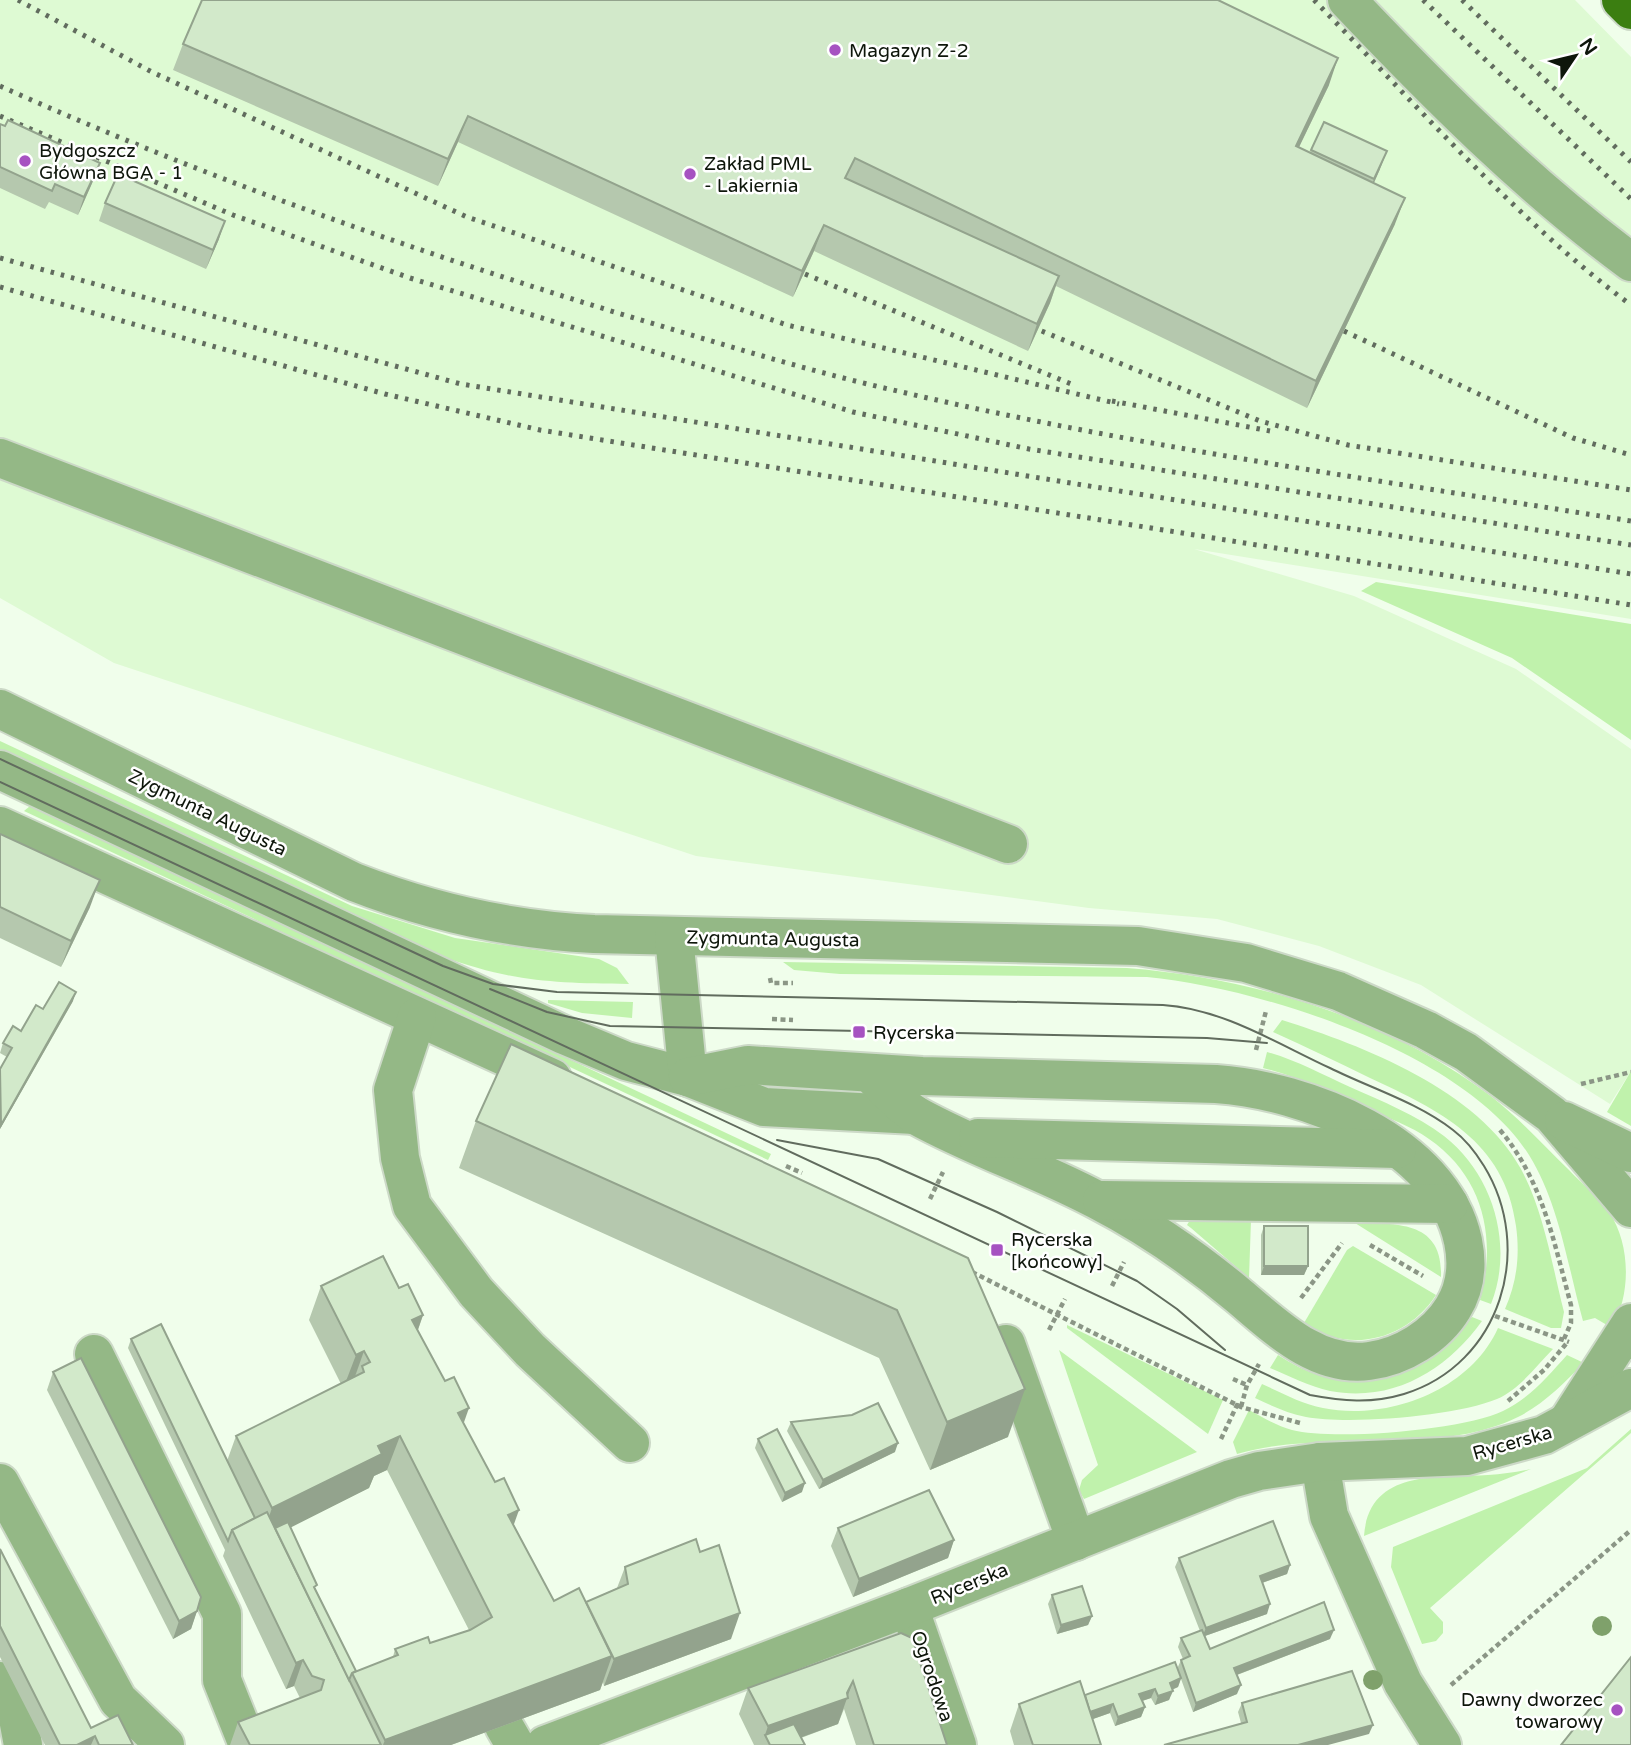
<svg xmlns="http://www.w3.org/2000/svg" width="1631" height="1745" viewBox="0 0 1631 1745" font-family="'Varela Round',sans-serif">
	<style>
		.built { fill: #defad3 }
		.green { fill: #c0f2ac }
		.lines { fill: none; stroke-linecap: round; stroke-linejoin: round }
		.minor-casing { stroke: #ccd9c7; stroke-width: 42 }
		.major-casing { stroke: #ccd9c7; stroke-width: 42 }
		.path { stroke: #8b9686; stroke-width: 4.5; stroke-dasharray: 5 3.5; stroke-linecap: butt }
		.minor { stroke: #94b886; stroke-width: 38 }
		.major { stroke: #3b7e11; stroke-width: 38 }
		.tram { stroke: #616c5e; stroke-width: 2 }
		.rail { stroke: #616c5e; stroke-width: 5; stroke-dasharray: 3.5 7; stroke-linecap: butt }
		.tree { fill: #7fa16b }
		.wall { fill: #b5c8ae; fill-rule: evenodd }
		.shaded-wall { fill: #93a38d }
		.building { fill: #d2e9ca; stroke: #93a38d; stroke-width: 2 }
		.poi-dot { fill: #a652c1; stroke: #fff; stroke-width: 2.5 }
		.labels { text-anchor: middle; stroke-width: 5; stroke-linejoin: round; paint-order: stroke }
		.poi-label { font-size: 19px; fill: #0e160b; stroke: #fff; text-anchor: start }
		.street-label { font-size: 19px; fill: #0e160b; stroke: #fff }
	</style>
	<rect width="100%" height="100%" fill="#f0feeb"/>
	<path class="built" d="M0,0H1575L1631,57V619L1194,549L1354,596L1516,669L1631,749V1071L1610,1104L1421,985L1319,946L1217,919L1089,908L696,856L114,663L0,598Z"/>
	<g class="green">
		<path d="M1376,582L1631,624V740L1512,658L1361,591Z"/>
		<path d="M0,741L352,906L455,938L599,959L617,968L629,984C554,983 512,982 441,956L0,749Z"/>
		<path d="M30,806L771,1154L768,1160L24,811Z"/>
		<path d="M783,962L1127,968C1254,978 1390,1019 1492,1097C1520,1119 1544,1146 1569,1170C1582,1184 1598,1196 1609,1212C1631,1245 1631,1294 1612,1328L1595,1318L1583,1321C1568,1267 1559,1203 1529,1155C1465,1053 1262,988 1147,977L840,974L794,970Z"/>
		<path d="M548,1000L633,1002L632,1018L582,1013L548,1003Z"/>
		<path d="M1282,1020C1364,1046 1478,1090 1521,1169C1544,1212 1552,1265 1564,1312L1561,1328H1551L1505,1309C1517,1282 1520,1255 1516,1226C1505,1141 1439,1110 1370,1078C1338,1062 1306,1047 1273,1032Z"/>
		<path d="M1267,1052C1296,1060 1323,1075 1350,1087C1381,1101 1417,1115 1444,1136C1494,1175 1514,1246 1491,1304L1480,1300C1497,1239 1484,1177 1429,1139C1411,1126 1388,1118 1367,1109C1333,1093 1300,1077 1263,1068Z"/>
		<path d="M1631,1071V1126L1607,1112Z"/>
		<path d="M1190,1220H1251L1249,1278L1191,1228L1187,1225Z"/>
		<path d="M1355,1223C1397,1224 1443,1220 1441,1277Z"/>
		<path d="M1353,1246L1436,1295C1407,1340 1348,1355 1304,1323L1347,1250Z"/>
		<path d="M1472,1317L1482,1321C1447,1370 1393,1403 1330,1391C1309,1386 1289,1376 1270,1368L1278,1355C1350,1403 1420,1382 1472,1317Z"/>
		<path d="M1067,1325L1223,1400L1208,1434L1067,1328Z"/>
		<path d="M1498,1328L1553,1349C1536,1366 1520,1389 1497,1399C1456,1416 1350,1425 1306,1417C1287,1413 1272,1406 1255,1398L1262,1384C1282,1393 1302,1404 1323,1408C1387,1421 1470,1391 1498,1328Z"/>
		<path d="M1059,1350L1197,1452L1084,1499L1079,1490L1082,1480L1098,1465Z"/>
		<path d="M1567,1355L1584,1363C1564,1383 1544,1404 1518,1417C1434,1458 1327,1428 1237,1454L1233,1442L1249,1410C1262,1417 1277,1426 1292,1430C1335,1441 1464,1430 1503,1411C1530,1398 1548,1376 1567,1355Z"/>
		<path d="M1631,1429V1433L1430,1608L1443,1622V1633L1436,1641L1422,1644L1391,1567L1393,1547L1587,1468Z"/>
		<path d="M1531,1469L1364,1536C1369,1468 1439,1478 1488,1475C1503,1474 1517,1472 1531,1469Z"/>
	</g>
	<g class="lines">
		<defs>
			<g id="minor">
				<path d="M1347,0C1436,94 1527,185 1631,262"/>
				<path d="M0,458L1008,844"/>
				<path d="M0,709L354,882C431,912 512,930 594,934L1138,946L1246,963L1338,991L1426,1030L1466,1052L1552,1115L1631,1208"/>
				<path d="M0,770L564,1035L626,1061L688,1077L764,1107L915,1115"/>
				<path d="M0,826L552,1078"/>
				<path d="M674,937L688,1077"/>
				<path d="M417,1017L393,1090L400,1158L412,1206L476,1292L530,1350L630,1443"/>
				<path d="M688,1077L748,1065L922,1076L1216,1084C1305,1090 1442,1142 1463,1241C1468,1265 1466,1287 1453,1308C1436,1336 1402,1357 1369,1361C1317,1368 1276,1327 1239,1296C1195,1259 1149,1227 1097,1200C1039,1169 975,1148 917,1116C900,1106 884,1086 869,1073"/>
				<path d="M1564,1121L1631,1153"/>
				<path d="M978,1138L1397,1149"/>
				<path d="M1102,1200L1449,1204"/>
				<path d="M1006,1344L1076,1541"/>
				<path d="M94,1354L222,1614V1680L248,1745"/>
				<path d="M1568,1421L1631,1323"/>
				<path d="M1320,1462L1329,1516L1403,1683L1442,1745"/>
				<path d="M0,1483L118,1700L165,1745"/>
				<path d="M909,1607L957,1745"/>
				<path d="M0,1681L17,1713L23,1745"/>
				<path d="M504,1726L515,1745"/>
				<path d="M545,1745L909,1607L1231,1479L1259,1471L1320,1462L1467,1456L1544,1435L1631,1388"/>
			</g>
			<path id="major" d="M1621,0L1631,10"/>
		</defs>
		<use href="#minor" class="minor-casing"/>
		<use href="#major" class="major-casing"/>
		<g class="path">
			<path d="M770,978L771,983H793"/>
			<path d="M772,1019L793,1020"/>
			<path d="M1256,1050L1266,1011"/>
			<path d="M1581,1084L1631,1072"/>
			<path d="M1500,1130C1543,1181 1554,1243 1571,1305V1323L1564,1339"/>
			<path d="M786,1166L802,1173"/>
			<path d="M930,1199L943,1172"/>
			<path d="M1370,1245L1423,1276"/>
			<path d="M972,1272L1241,1407L1300,1423"/>
			<path d="M1112,1286L1124,1262"/>
			<path d="M1301,1298L1342,1243"/>
			<path d="M1495,1316L1569,1342"/>
			<path d="M1049,1330L1065,1299"/>
			<path d="M1233,1379L1247,1385"/>
			<path d="M1508,1401L1544,1370L1566,1344"/>
			<path d="M1221,1439L1237,1405L1241,1407L1247,1385L1259,1364"/>
			<path d="M1451,1685L1631,1530"/>
		</g>
		<use href="#minor" class="minor"/>
		<use href="#major" class="major"/>
		<g class="tram">
			<path d="M0,759L443,966L493,984L557,992L1163,1005C1223,1009 1276,1043 1330,1068C1370,1088 1417,1102 1453,1130C1465,1139 1476,1153 1484,1166C1535,1249 1501,1364 1404,1394C1371,1404 1342,1401 1310,1395L0,782"/>
			<path d="M490,989L547,1012L610,1026L1207,1038L1267,1043"/>
			<path d="M777,1140L878,1159L997,1212L1137,1281L1177,1309L1225,1350"/>
		</g>
		<g class="rail">
			<path d="M18,0L152,72L467,217L787,325L1119,404"/>
			<path d="M1314,0C1413,101 1518,222 1631,305"/>
			<path d="M1423,0L1631,199"/>
			<path d="M1462,0L1631,162"/>
			<path d="M0,86C205,178 416,252 631,317C718,343 805,370 893,390C1136,447 1385,481 1631,521"/>
			<path d="M0,116L233,215L410,278L853,412L1029,449L1631,545"/>
			<path d="M0,258L461,384L1631,574"/>
			<path d="M805,274L1076,386"/>
			<path d="M0,287L385,394L540,430L1631,605"/>
			<path d="M1032,327L1260,421L1348,445L1631,490"/>
			<path d="M1344,331L1573,438L1631,455"/>
			<path d="M1112,401L1270,431"/>
		</g>
	</g>
	<g class="tree">
		<circle cx="1602" cy="1626" r="10"/>
		<circle cx="1373" cy="1680" r="10"/>
	</g>
	<g class="wall">
		<path d="M183,44L1329,85L1299,147L1310,152L1324,122L1380,169L1374,183L1395,224L1307,408L1056,286L1050,303L1028,351L814,251L793,297L458,142L438,186L173,70Z"/>
		<path d="M0,124L93,181L78,215L49,202L45,209L0,188Z"/>
		<path d="M105,203L219,239L206,269L99,221Z"/>
		<path d="M0,834L90,907L61,967L0,938Z"/>
		<path d="M73,1001L0,1129V1069L7,1057L0,1053L3,1043L21,1031L43,1009Z"/>
		<path d="M476,1121L968,1258L1008,1437L930,1470L879,1358L459,1168Z"/>
		<path d="M1264,1226L1308,1266L1304,1275H1261V1235Z"/>
		<path d="M321,1286L399,1288L423,1315L418,1330L514,1525L554,1601L586,1602L617,1588L625,1567L731,1639L604,1686L603,1682L600,1690L451,1745H230L238,1722L300,1698L294,1686L286,1689L223,1556L225,1550L128,1348L131,1339L227,1461L236,1436L341,1384L309,1320ZM387,1470L469,1630L430,1643L395,1649L393,1657L356,1671L316,1590L290,1527L369,1488L374,1476Z"/>
		<path d="M53,1372L197,1611L191,1629L173,1639L47,1390Z"/>
		<path d="M791,1422L895,1452L819,1489L787,1431Z"/>
		<path d="M758,1439L802,1492L782,1502L755,1448Z"/>
		<path d="M838,1528L954,1540L948,1558L853,1597L831,1546Z"/>
		<path d="M0,1549L91,1728L133,1745H45L0,1657Z"/>
		<path d="M1179,1558L1290,1565L1287,1574L1262,1583L1267,1614L1205,1636L1210,1649L1330,1639L1237,1675V1694L1193,1712L1181,1679L1178,1687L1172,1690L1169,1700L1155,1705L1151,1698L1142,1701L1145,1707L1141,1717L1115,1726L1110,1713L1093,1719L1101,1745H1014L1010,1731L1019,1704L1085,1695L1177,1669L1181,1660L1183,1659L1178,1647L1181,1638L1200,1631L1175,1567Z"/>
		<path d="M1052,1595L1092,1616L1088,1625L1057,1634L1048,1604Z"/>
		<path d="M901,1633L947,1745H856L844,1709L838,1724L801,1738L805,1745H754L739,1714L748,1688Z"/>
		<path d="M1242,1703L1369,1734L1241,1723L1238,1712Z"/>
	</g>
	<g class="shaded-wall">
		<path d="M1338,58L1329,85L1287,172L1296,146Z"/>
		<path d="M468,116L458,142L438,186L448,159Z"/>
		<path d="M1387,151L1380,169L1367,198L1374,179Z"/>
		<path d="M100,163L93,181L78,215L84,197Z"/>
		<path d="M1405,198L1395,224L1307,408L1316,381Z"/>
		<path d="M225,221L219,239L206,269L213,250Z"/>
		<path d="M824,225L814,251L793,297L802,271Z"/>
		<path d="M1059,276L1050,303L1028,351L1037,324Z"/>
		<path d="M100,880L90,907L61,967L71,941Z"/>
		<path d="M76,992L73,1001L0,1129L1,1125Z"/>
		<path d="M1264,1266H1308L1304,1275H1261Z"/>
		<path d="M423,1315L411,1349L412,1320Z"/>
		<path d="M364,1351L352,1385L343,1389L356,1355Z"/>
		<path d="M1025,1389L1008,1437L930,1470L947,1422Z"/>
		<path d="M469,1408L457,1442L458,1413Z"/>
		<path d="M400,1436L387,1470L374,1476L369,1488L266,1540L263,1534L272,1508L378,1446Z"/>
		<path d="M898,1443L895,1452L819,1489L823,1480Z"/>
		<path d="M805,1483L802,1492L782,1502L785,1493Z"/>
		<path d="M519,1510L507,1544L508,1515Z"/>
		<path d="M954,1540L948,1558L853,1597L859,1579Z"/>
		<path d="M1290,1565L1287,1574L1256,1585L1260,1576Z"/>
		<path d="M1270,1604L1267,1614L1202,1637L1206,1628Z"/>
		<path d="M197,1611L191,1629L173,1639L179,1621Z"/>
		<path d="M740,1613L731,1639L604,1686L614,1659Z"/>
		<path d="M1092,1616L1088,1625L1057,1634L1061,1625Z"/>
		<path d="M1334,1630L1330,1639L1231,1677L1234,1668Z"/>
		<path d="M612,1656L600,1690L451,1745H383L385,1740Z"/>
		<path d="M303,1660L294,1686L286,1689L296,1663Z"/>
		<path d="M1181,1678L1178,1687L1166,1692L1170,1683Z"/>
		<path d="M853,1681L838,1724L780,1745L765,1735L768,1726L847,1693Z"/>
		<path d="M1241,1685L1237,1694L1193,1712L1196,1703Z"/>
		<path d="M1155,1689L1151,1698L1136,1703L1139,1694Z"/>
		<path d="M1173,1691L1169,1700L1155,1705L1158,1696Z"/>
		<path d="M1113,1704L1110,1713L1076,1725L1079,1715Z"/>
		<path d="M1145,1707L1141,1717L1115,1726L1118,1717Z"/>
		<path d="M1373,1725L1369,1734L1328,1745H1298Z"/>
		<path d="M95,1736L91,1745H77Z"/>
	</g>
	<g class="building">
		<path d="M202,0H1218L1338,58L1296,146L1405,198L1316,381L855,158L845,178L1059,276L1037,324L824,225L802,271L468,116L448,159L183,44Z"/>
		<path d="M8,120L100,163L84,197L55,184L52,191L0,167V124L5,126Z"/>
		<path d="M1324,122L1387,151L1374,179L1311,150Z"/>
		<path d="M118,174L225,221L213,250L105,203Z"/>
		<path d="M0,834L100,880L71,941L0,907Z"/>
		<path d="M59,982L76,992L1,1125L0,1069L12,1048L3,1043L13,1026L21,1031L36,1005L43,1009Z"/>
		<path d="M511,1044L968,1258L1025,1389L947,1422L897,1310L476,1121Z"/>
		<rect x="1264" y="1226" width="44" height="40"/>
		<path d="M383,1256L399,1288L408,1284L423,1315L412,1320L445,1381L454,1377L469,1408L458,1413L495,1482L504,1478L519,1510L508,1515L554,1601L579,1588L612,1656L385,1740L352,1673L398,1655L395,1649L428,1637L430,1643L470,1630L492,1617L400,1436L378,1446L382,1454L272,1508L236,1436L364,1372L362,1366L370,1362L364,1351L356,1355L321,1286Z"/>
		<path d="M161,1324L255,1518L232,1530L228,1541L131,1339Z"/>
		<path d="M81,1358L201,1597L197,1611L179,1621L53,1372Z"/>
		<path d="M878,1403L898,1443L823,1480L791,1422L852,1415Z"/>
		<path d="M777,1429L805,1483L785,1493L758,1439Z"/>
		<path d="M929,1490L954,1540L859,1579L838,1528Z"/>
		<path d="M267,1512L381,1745H250L238,1722L321,1690L324,1680L312,1676L303,1660L296,1663L232,1530Z"/>
		<path d="M1273,1521L1290,1565L1260,1576L1270,1604L1206,1628L1179,1558Z"/>
		<path d="M288,1522L317,1585L314,1587L356,1671L352,1673L349,1680L275,1528Z"/>
		<path d="M696,1539L700,1552L719,1545L740,1613L614,1659L586,1602L628,1584L625,1567Z"/>
		<path d="M0,1549L91,1728L118,1715L133,1745H99L95,1736L77,1745H60L0,1626Z"/>
		<path d="M1082,1586L1092,1616L1061,1625L1052,1595Z"/>
		<path d="M1324,1602L1334,1630L1234,1668L1241,1685L1196,1703L1181,1660L1190,1656L1181,1638L1202,1630L1210,1649Z"/>
		<path d="M901,1633L912,1638L947,1745H874L853,1681L847,1693L848,1698L768,1726L748,1688Z"/>
		<path d="M1631,1657V1745H1561Z"/>
		<path d="M1175,1662L1181,1678L1170,1683L1173,1691L1158,1696L1155,1689L1139,1694L1145,1707L1118,1717L1113,1704L1090,1712L1085,1695Z"/>
		<path d="M1352,1671L1373,1725L1298,1745H1164L1247,1722L1242,1703Z"/>
		<path d="M1080,1681L1101,1745H1033L1019,1704Z"/>
		<path d="M794,1724L805,1745H770L765,1735Z"/>
	</g>
	<g class="poi-dot">
		<circle cx="835" cy="50" r="7"/>
		<circle cx="25" cy="161" r="7"/>
		<circle cx="690" cy="174" r="7"/>
		<rect x="852" y="1025" width="14" height="14" rx="3.5"/>
		<rect x="990" y="1243" width="14" height="14" rx="3.5"/>
		<circle cx="1617" cy="1710" r="7"/>
	</g>
	<g class="labels">
		<g class="poi-label">
			<text x="849" y="57">Magazyn Z-2</text>
			<text x="39" y="157">Bydgoszcz<tspan x="39" dy="22">Główna BGA - 1</tspan></text>
			<text x="704" y="170">Zakład PML<tspan x="704" dy="22">- Lakiernia</tspan></text>
			<text x="873" y="1039">Rycerska</text>
			<text x="1011" y="1246">Rycerska<tspan x="1011" dy="22">[końcowy]</tspan></text>
			<text x="1603" y="1706" text-anchor="end">Dawny dworzec<tspan x="1603" dy="22">towarowy</tspan></text>
		</g>
		<g class="street-label">
			<text transform="translate(208 812) rotate(26)" y="7">Zygmunta Augusta</text>
			<text transform="translate(773 938) rotate(1)" y="7">Zygmunta Augusta</text>
			<text transform="translate(1512 1442) rotate(-16)" y="7">Rycerska</text>
			<text transform="translate(969 1583) rotate(-22)" y="7">Rycerska</text>
			<text transform="translate(933 1676) rotate(71)" y="7">Ogrodowa</text>
		</g>
	</g>
	<g transform="translate(1575 56) rotate(55)" stroke="#ffffff" stroke-width="5" paint-order="stroke">
	<path d="M0-5L12 26L0 18L-12 26Z" fill="#0e160b"/>
	<text y="-10" font-size="19" font-weight="bold" text-anchor="middle" fill="#0e160b">N</text>
	</g>
</svg>
